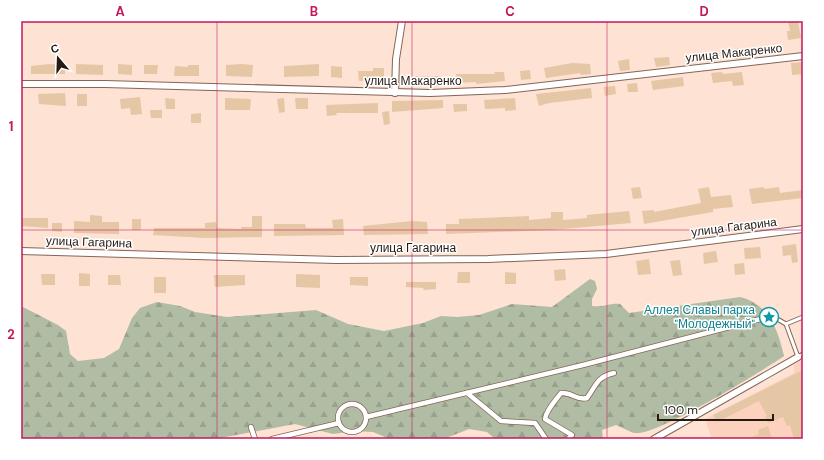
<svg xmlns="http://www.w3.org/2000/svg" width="824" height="460" viewBox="0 0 824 460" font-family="'DM Sans',sans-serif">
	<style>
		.built { fill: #fcd1bd }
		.forest { fill: url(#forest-firs) }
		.building { fill: #e5c7a6 }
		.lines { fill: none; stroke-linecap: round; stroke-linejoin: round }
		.service-casing { stroke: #846556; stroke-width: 5 }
		.pedestrian-casing { stroke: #846556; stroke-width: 6 }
		.minor-casing { stroke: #846556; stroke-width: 8 }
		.service { stroke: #fff; stroke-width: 3 }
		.pedestrian { stroke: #fff; stroke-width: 4.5 }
		.minor { stroke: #fff; stroke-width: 6 }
		.grid { fill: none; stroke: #c2185b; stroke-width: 1; stroke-opacity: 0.55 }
		.labels { text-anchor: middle; stroke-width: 3; stroke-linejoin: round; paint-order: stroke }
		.street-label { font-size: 12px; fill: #251913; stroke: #fff }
		.culture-label { font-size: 12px; fill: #0d838f; stroke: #fff; text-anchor: end }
		.neatline { fill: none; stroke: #c2185b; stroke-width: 1.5 }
		.grid-label { font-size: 13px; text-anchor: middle; font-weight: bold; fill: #c2185b }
	</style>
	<defs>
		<pattern id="forest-firs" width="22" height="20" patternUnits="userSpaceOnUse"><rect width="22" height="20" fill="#b1bca4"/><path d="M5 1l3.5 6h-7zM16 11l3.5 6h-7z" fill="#98a18c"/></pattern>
	</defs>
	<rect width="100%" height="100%" fill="#fee2d4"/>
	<path class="built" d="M803,360V439H712L705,419L794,373V365Z"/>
	<path class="forest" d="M590,279L595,281L597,289L592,299V306C603,308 609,303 620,304L629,313L740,297C769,304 778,330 784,356C762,371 657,436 635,433C632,433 621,427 616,425L602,430L603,439H495L487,432L469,429L444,439H390L373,432L355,431L333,434L295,424L215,439H21V306L58,325L66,331L70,354L78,361L104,358L119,349L132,318L140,308L157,302L180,306L195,312L227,317L316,310L348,324L384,331L423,323L441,316L457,317L479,315L512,304L552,307Z"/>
	<g class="building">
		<path d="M788,21H798L801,38L788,40L787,31H790Z"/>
		<path d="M746,48V58L735,59L734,49Z"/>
		<path d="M716,52V61L706,62L705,53Z"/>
		<path d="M669,57L670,65L656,67L654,58Z"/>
		<path d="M629,59L630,70L620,71L618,61Z"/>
		<path d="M803,62V74L792,75L791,63Z"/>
		<path d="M572,63L590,64L591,74L581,75L580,73L546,78L544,68Z"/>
		<path d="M49,64L65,65V74H31V66Z"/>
		<path d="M76,64L103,65V75L76,74Z"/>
		<path d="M118,64L132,65V75L118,74Z"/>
		<path d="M241,64L253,65L252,77L226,76V65Z"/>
		<path d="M319,64V76L284,77V66Z"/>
		<path d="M144,65H158L157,74H144Z"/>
		<path d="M188,65H199V76H174L175,66L188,67Z"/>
		<path d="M331,66L342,67V78L331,77Z"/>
		<path d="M373,68H384V80L359,81L358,71H373Z"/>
		<path d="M530,70L531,79L521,80L520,71Z"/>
		<path d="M494,72H504L505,81L476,84V82L457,83L456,74H495Z"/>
		<path d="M722,72L723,74L742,72L744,85L733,86L732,81L713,83L711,73Z"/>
		<path d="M415,76H441V86L416,85Z"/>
		<path d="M683,77L684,86L653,90L651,81Z"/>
		<path d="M637,83L638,92H628L627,84Z"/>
		<path d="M615,86L616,94L605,96L604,87Z"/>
		<path d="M591,88L592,98L549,103L539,106L536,94Z"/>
		<path d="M65,93L66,106L39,104L38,94Z"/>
		<rect x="77" y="94" width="10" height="12"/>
		<path d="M140,97L142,114L131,115L130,108L121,109L120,99Z"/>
		<path d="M165,98L175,99V109H166Z"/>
		<path d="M225,98L251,99L250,110H225Z"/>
		<path d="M284,98L285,112L279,113L277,99Z"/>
		<path d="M295,98H308V109H296Z"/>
		<path d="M515,98L516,110L505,111V108L485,109L484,100Z"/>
		<path d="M443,100V108L392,112V101Z"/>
		<path d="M378,103V113H336L337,115L327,116L326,105Z"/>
		<path d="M453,104H467V111L454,112Z"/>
		<path d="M150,110H162V118H151Z"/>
		<path d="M389,111L390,124L384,125L382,112Z"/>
		<path d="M201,113V123H191V114Z"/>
		<path d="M640,187L642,198L633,199L631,188Z"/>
		<path d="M709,187L711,197L731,195L733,207L713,209V212L644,224L642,211L654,210V212L701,203L698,189Z"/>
		<path d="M764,187V189L779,187L780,193L803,190V198L752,204L749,189Z"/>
		<path d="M629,211L631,223L552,230L446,234V224H459V219L529,216V220L551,218V212H563V220L587,218V215Z"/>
		<path d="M90,215L102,216V222H119V234L74,233V221L90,222Z"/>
		<path d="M252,216H262V237L205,238L153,235L154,228H205V223L216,222L217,228L241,229V227H252Z"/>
		<path d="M21,218H48V228L21,226Z"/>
		<rect x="132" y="219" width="9" height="11"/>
		<path d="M343,219L344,235L274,236V224H305L306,228H333L332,220Z"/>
		<path d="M412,221L427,222L428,234L364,235L363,226Z"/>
		<path d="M52,223H62V232L52,231Z"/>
		<path d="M796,244L798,262L792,263L791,255L783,256L782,246Z"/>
		<path d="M760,247L761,258L745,259L744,248Z"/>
		<path d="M716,251L718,262L704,264L703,253Z"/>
		<path d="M649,259L651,274L638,275L636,261Z"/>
		<path d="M680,260L682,275L673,276L670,261Z"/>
		<path d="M744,263L745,274L735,275L734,264Z"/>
		<path d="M565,269L566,280L555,281L554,270Z"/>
		<path d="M458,272H470V283H457Z"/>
		<path d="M505,272L516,273V284H505Z"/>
		<path d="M79,273L90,274V286H79Z"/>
		<path d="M41,274H55V285H42Z"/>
		<path d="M296,274L320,275V288L296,287Z"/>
		<path d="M108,275H120L121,285H108Z"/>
		<path d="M214,275H245V285L215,287Z"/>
		<rect x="154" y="277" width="12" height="16"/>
		<path d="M350,277H368V286L350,285Z"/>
		<path d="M406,282H436V289L424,290L423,288L406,287Z"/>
		<path d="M803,370L802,437L794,439L790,425L787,426L783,417L768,423L765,417L767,416L759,401L717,422L713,415Z"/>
		<path d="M768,426L772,439H747L759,434L758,430Z"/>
	</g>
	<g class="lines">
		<defs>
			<g id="service">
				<path d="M772,316L786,324L803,317"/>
				<path d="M786,324L798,357L803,354"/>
			</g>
			<g id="pedestrian">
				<path d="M467,393L501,421L535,423L546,439"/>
				<circle cx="352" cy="418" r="14"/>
				<path d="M366,417L583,365L772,316"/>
				<path d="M251,427L255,439"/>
				<path d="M272,439L339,423"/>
				<path d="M568,439L572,435L545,419C546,410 556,400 561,393C572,392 577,401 587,398C597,384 597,377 614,373"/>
			</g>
			<g id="minor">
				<path d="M21,84H105L430,93L505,90L803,56"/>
				<path d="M395,93L396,59L402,21"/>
				<path d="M21,251L336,260L488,259L606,254L803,229"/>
				<path d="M654,439L798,357"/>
			</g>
		</defs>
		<use href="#service" class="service-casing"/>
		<use href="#pedestrian" class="pedestrian-casing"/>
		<use href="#minor" class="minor-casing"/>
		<use href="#service" class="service"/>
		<use href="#pedestrian" class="pedestrian"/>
		<use href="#minor" class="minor"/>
	</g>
	<path class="grid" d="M217,21V439M412,21V439M607,21V439M21,230H803"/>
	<defs>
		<symbol id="sight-ring" viewBox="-11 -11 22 22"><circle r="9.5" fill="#fff" stroke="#0f9aa8" stroke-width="1.5"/><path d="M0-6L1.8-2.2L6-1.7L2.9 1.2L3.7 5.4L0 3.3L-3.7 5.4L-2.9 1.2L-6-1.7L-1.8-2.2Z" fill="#0f9aa8"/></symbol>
	</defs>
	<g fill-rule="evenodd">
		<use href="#sight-ring" x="758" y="306" width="22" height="22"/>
	</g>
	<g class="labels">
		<g class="street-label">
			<text transform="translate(734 53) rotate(-6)" y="4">улица Макаренко</text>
			<text x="413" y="85">улица Макаренко</text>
			<text transform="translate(734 227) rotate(-7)" y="4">улица Гагарина</text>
			<text transform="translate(89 242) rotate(2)" y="4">улица Гагарина</text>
			<text x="413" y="252">улица Гагарина</text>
		</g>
		<g class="culture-label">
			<text x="755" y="314">Аллея Славы парка<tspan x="755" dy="14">"Молодежный"</tspan></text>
		</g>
	</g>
	<rect width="824" height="460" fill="none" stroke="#ffffff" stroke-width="44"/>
	<g transform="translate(58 58) rotate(341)" stroke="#ffffff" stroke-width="3" paint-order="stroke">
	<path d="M0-3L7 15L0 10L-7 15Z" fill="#251913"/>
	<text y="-6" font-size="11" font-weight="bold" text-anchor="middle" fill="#251913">С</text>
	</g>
	<path d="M658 414v6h115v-6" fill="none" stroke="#251913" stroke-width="2"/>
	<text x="664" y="414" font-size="12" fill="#251913" stroke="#ffffff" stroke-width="3" paint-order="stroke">100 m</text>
	<rect x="22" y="22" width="780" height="416" class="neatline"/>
	<g class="grid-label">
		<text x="120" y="16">A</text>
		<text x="314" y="16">B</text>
		<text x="510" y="16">C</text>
		<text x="704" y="16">D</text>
		<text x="11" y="131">1</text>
		<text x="11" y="339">2</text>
	</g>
</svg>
